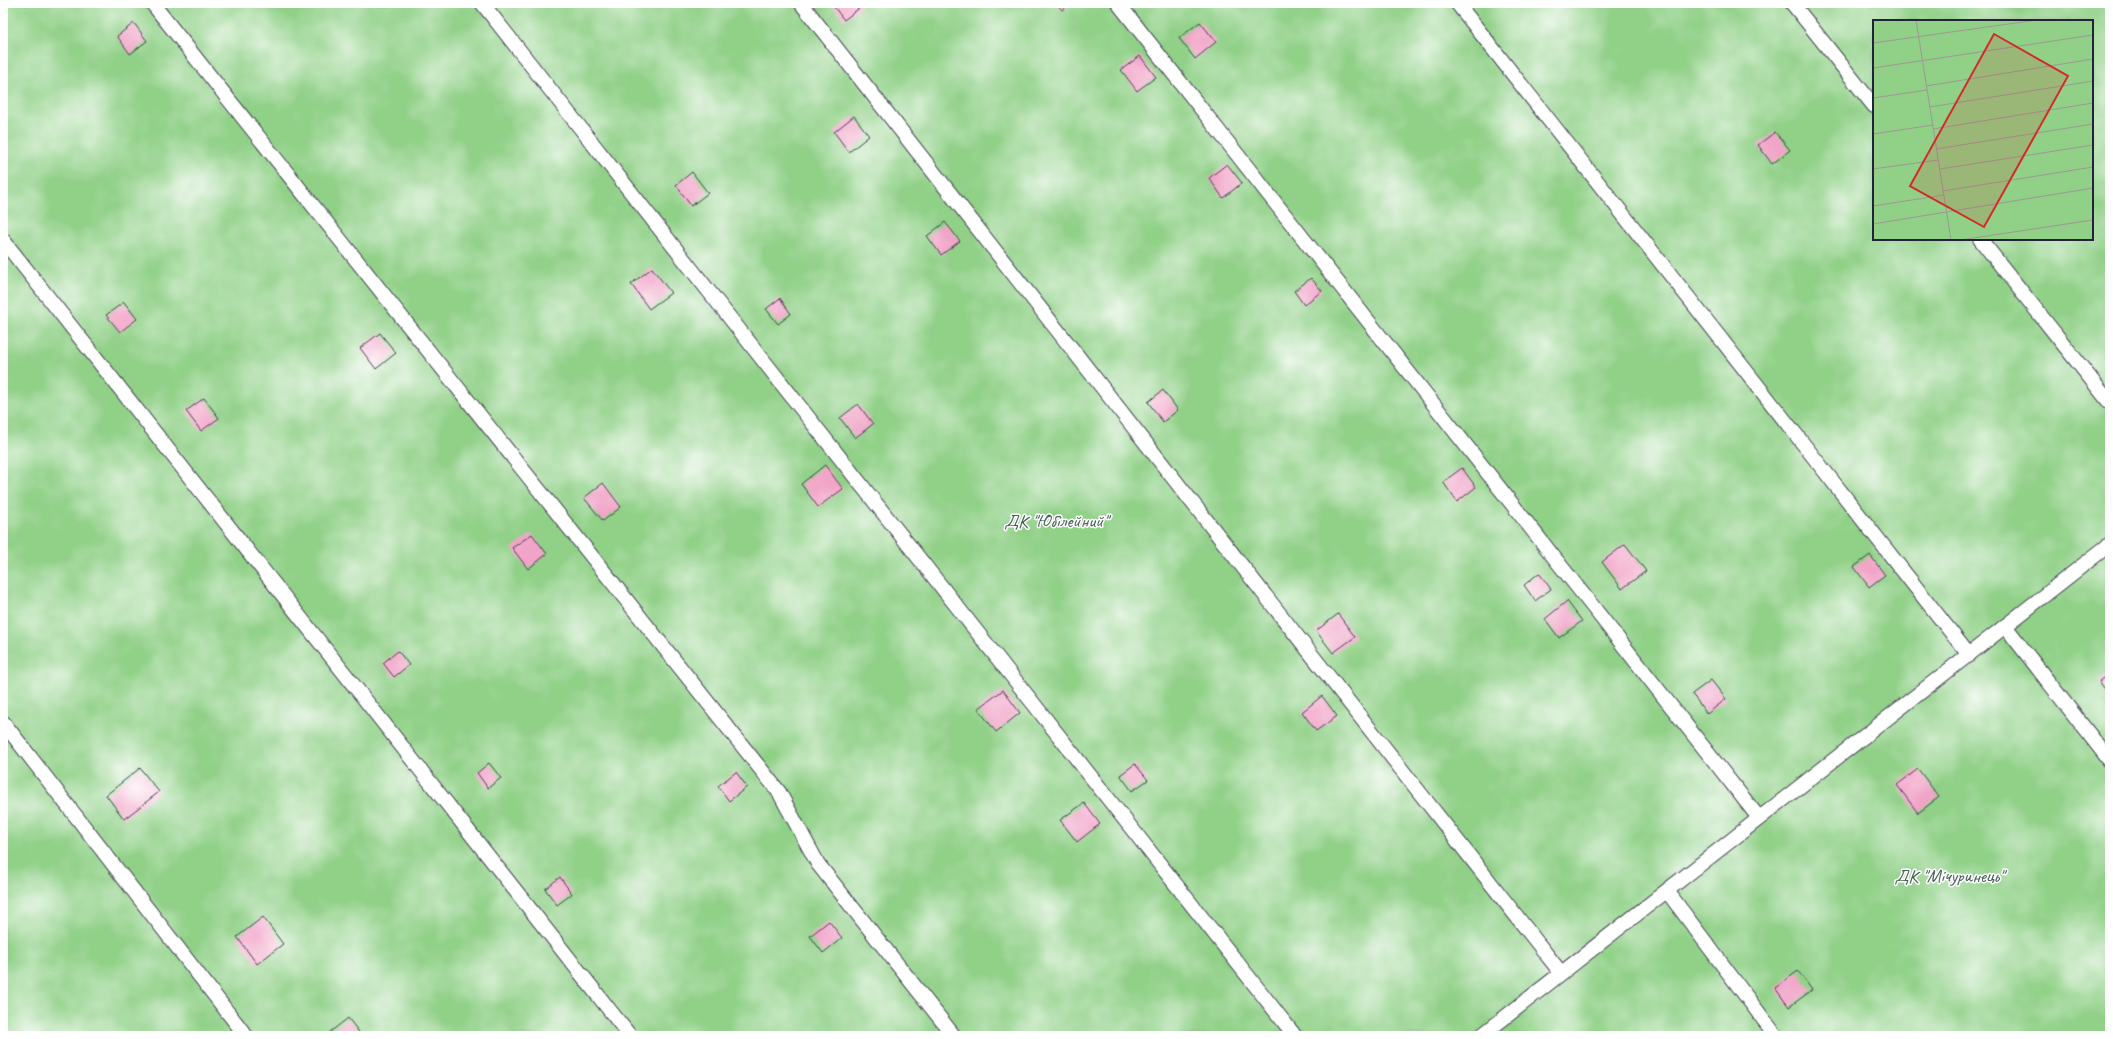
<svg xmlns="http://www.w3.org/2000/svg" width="2113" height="1039" viewBox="0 0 2113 1039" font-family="Caveat,sans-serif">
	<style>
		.green { fill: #90d087; stroke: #597961; fill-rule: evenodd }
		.building { fill: #f1a4c7 }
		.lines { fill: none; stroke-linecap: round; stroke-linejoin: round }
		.service-casing { stroke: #414051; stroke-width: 16 }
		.service { stroke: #fff; stroke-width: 14 }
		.labels { text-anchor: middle; stroke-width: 3; stroke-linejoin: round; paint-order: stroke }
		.park-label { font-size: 19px; fill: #485f56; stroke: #fff }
		.inset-road { fill: none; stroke: #9f9894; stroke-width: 1 }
		.view { fill: #d62828; fill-opacity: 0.15; stroke: #d62828; stroke-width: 2 }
		.inset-edge { fill: none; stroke: #22223b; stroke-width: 2 }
	</style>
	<rect width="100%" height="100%" fill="#fff"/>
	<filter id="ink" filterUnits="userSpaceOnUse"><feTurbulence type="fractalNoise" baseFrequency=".025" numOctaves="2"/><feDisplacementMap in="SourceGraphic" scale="8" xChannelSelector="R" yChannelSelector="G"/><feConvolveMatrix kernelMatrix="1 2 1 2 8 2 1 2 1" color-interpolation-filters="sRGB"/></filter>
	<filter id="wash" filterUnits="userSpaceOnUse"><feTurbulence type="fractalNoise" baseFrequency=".012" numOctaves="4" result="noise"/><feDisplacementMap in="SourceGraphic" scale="16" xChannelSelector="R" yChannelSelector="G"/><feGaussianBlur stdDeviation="0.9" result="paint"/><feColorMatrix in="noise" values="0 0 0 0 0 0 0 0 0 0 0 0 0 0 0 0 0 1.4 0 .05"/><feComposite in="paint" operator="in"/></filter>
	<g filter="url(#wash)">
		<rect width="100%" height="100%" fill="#f3e7d0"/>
		<path class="green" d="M3,3H2110V1036H3ZM1874,21H2092V239H1874Z"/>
		<g id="blocks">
			<g class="building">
				<path d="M831,3H859L862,6L844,20Z"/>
				<path d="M1056,3H1071L1062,10Z"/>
				<path d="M1200,22L1216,42L1195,59L1179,38Z"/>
				<path d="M134,23L147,41L130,54L117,36Z"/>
				<path d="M1140,56L1156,77L1137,91L1121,70Z"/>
				<path d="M854,116L869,136L849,152L834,132Z"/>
				<path d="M1775,132L1790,150L1772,164L1758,145Z"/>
				<path d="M1227,164L1242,183L1223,198L1209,178Z"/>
				<path d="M692,172L708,193L691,206L676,185Z"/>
				<path d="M945,222L960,241L941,255L927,236Z"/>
				<path d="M652,268L671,293L649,309L631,284Z"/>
				<path d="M1311,278L1322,291L1304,305L1294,291Z"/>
				<path d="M780,298L791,314L778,324L766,309Z"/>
				<path d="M124,302L137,319L120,332L106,315Z"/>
				<path d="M380,333L396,353L376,369L360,348Z"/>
				<path d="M1163,390L1178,410L1163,422L1148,402Z"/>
				<path d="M204,398L219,418L201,431L186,411Z"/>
				<path d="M858,404L873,424L855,438L840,418Z"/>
				<path d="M825,465L843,489L818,507L801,484Z"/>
				<path d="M1462,468L1476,487L1457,502L1443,482Z"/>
				<path d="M603,483L621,507L603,521L584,498Z"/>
				<path d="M532,534L547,554L528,569L512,548Z"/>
				<path d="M1625,544L1646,571L1622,589L1602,562Z"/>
				<path d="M1870,555L1885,575L1869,587L1854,567Z"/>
				<path d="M1539,573L1551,589L1535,601L1524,585Z"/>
				<path d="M1567,601L1582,621L1559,638L1545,619Z"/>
				<path d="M1338,614L1355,637L1333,653L1316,631Z"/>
				<path d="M398,651L409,665L394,677L383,663Z"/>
				<path d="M2110,673V696L2099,681Z"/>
				<path d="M1711,680L1726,699L1707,714L1692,694Z"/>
				<path d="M1003,690L1020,713L996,732L978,709Z"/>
				<path d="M1322,696L1337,716L1316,731L1302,712Z"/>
				<path d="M489,763L501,778L488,788L477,773Z"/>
				<path d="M1135,764L1148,780L1132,791L1120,775Z"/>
				<path d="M140,768L159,792L124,819L106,795Z"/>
				<path d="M1918,769L1939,797L1918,813L1897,785Z"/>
				<path d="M736,772L747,787L729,801L718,786Z"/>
				<path d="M1084,803L1100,824L1077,842L1060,820Z"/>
				<path d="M560,877L572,894L557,905L545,889Z"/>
				<path d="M263,917L283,944L257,964L237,937Z"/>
				<path d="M829,921L842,938L823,953L810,936Z"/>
				<path d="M1798,971L1812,990L1789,1007L1775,988Z"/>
				<path d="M348,1018L362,1036H325Z"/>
			</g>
		</g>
	</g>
	<g filter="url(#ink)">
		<use href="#blocks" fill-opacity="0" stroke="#414051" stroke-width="1"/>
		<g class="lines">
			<defs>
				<g id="service">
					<path d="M152,3L779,792L818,864L954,1036"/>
					<path d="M482,3L1295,1036"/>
					<path d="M801,3L1561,973"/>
					<path d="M1118,3L1759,818"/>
					<path d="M1457,3L1969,655"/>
					<path d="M1792,3L1874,106"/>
					<path d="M1980,239L2110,403"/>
					<path d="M3,240L630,1036"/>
					<path d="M2005,626L2110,761"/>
					<path d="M3,722L246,1036"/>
					<path d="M1667,891L1776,1036"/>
					<path d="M1481,1036L2110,544"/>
				</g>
			</defs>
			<use href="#service" class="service-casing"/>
			<use href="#service" class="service"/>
		</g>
	</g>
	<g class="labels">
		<g class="park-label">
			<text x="1056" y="527">ДК "Юбілейний"</text>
			<text x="1949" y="882">ДК "Мічуринець"</text>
		</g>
	</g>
	<g transform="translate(1873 20)">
		<rect width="220" height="220" fill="#f3e7d0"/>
		<path d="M0,0H220V220H0Z" fill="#90d087"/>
		<path class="inset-road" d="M43,0L78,220M0,23L164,0M0,48L220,15M53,66L220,39M0,78L54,70M57,87L220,61M60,109L220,83M0,114L60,105M63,129L220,104M0,149L65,140M67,149L220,125M70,171L220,147M0,186L71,175M0,204L220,168M87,220L220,200"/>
		<path class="view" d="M121,14L195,56L111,207L37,166Z"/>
		<rect width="220" height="220" class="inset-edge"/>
	</g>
	<rect width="2113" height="1039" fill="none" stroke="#fff" stroke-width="16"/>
</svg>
